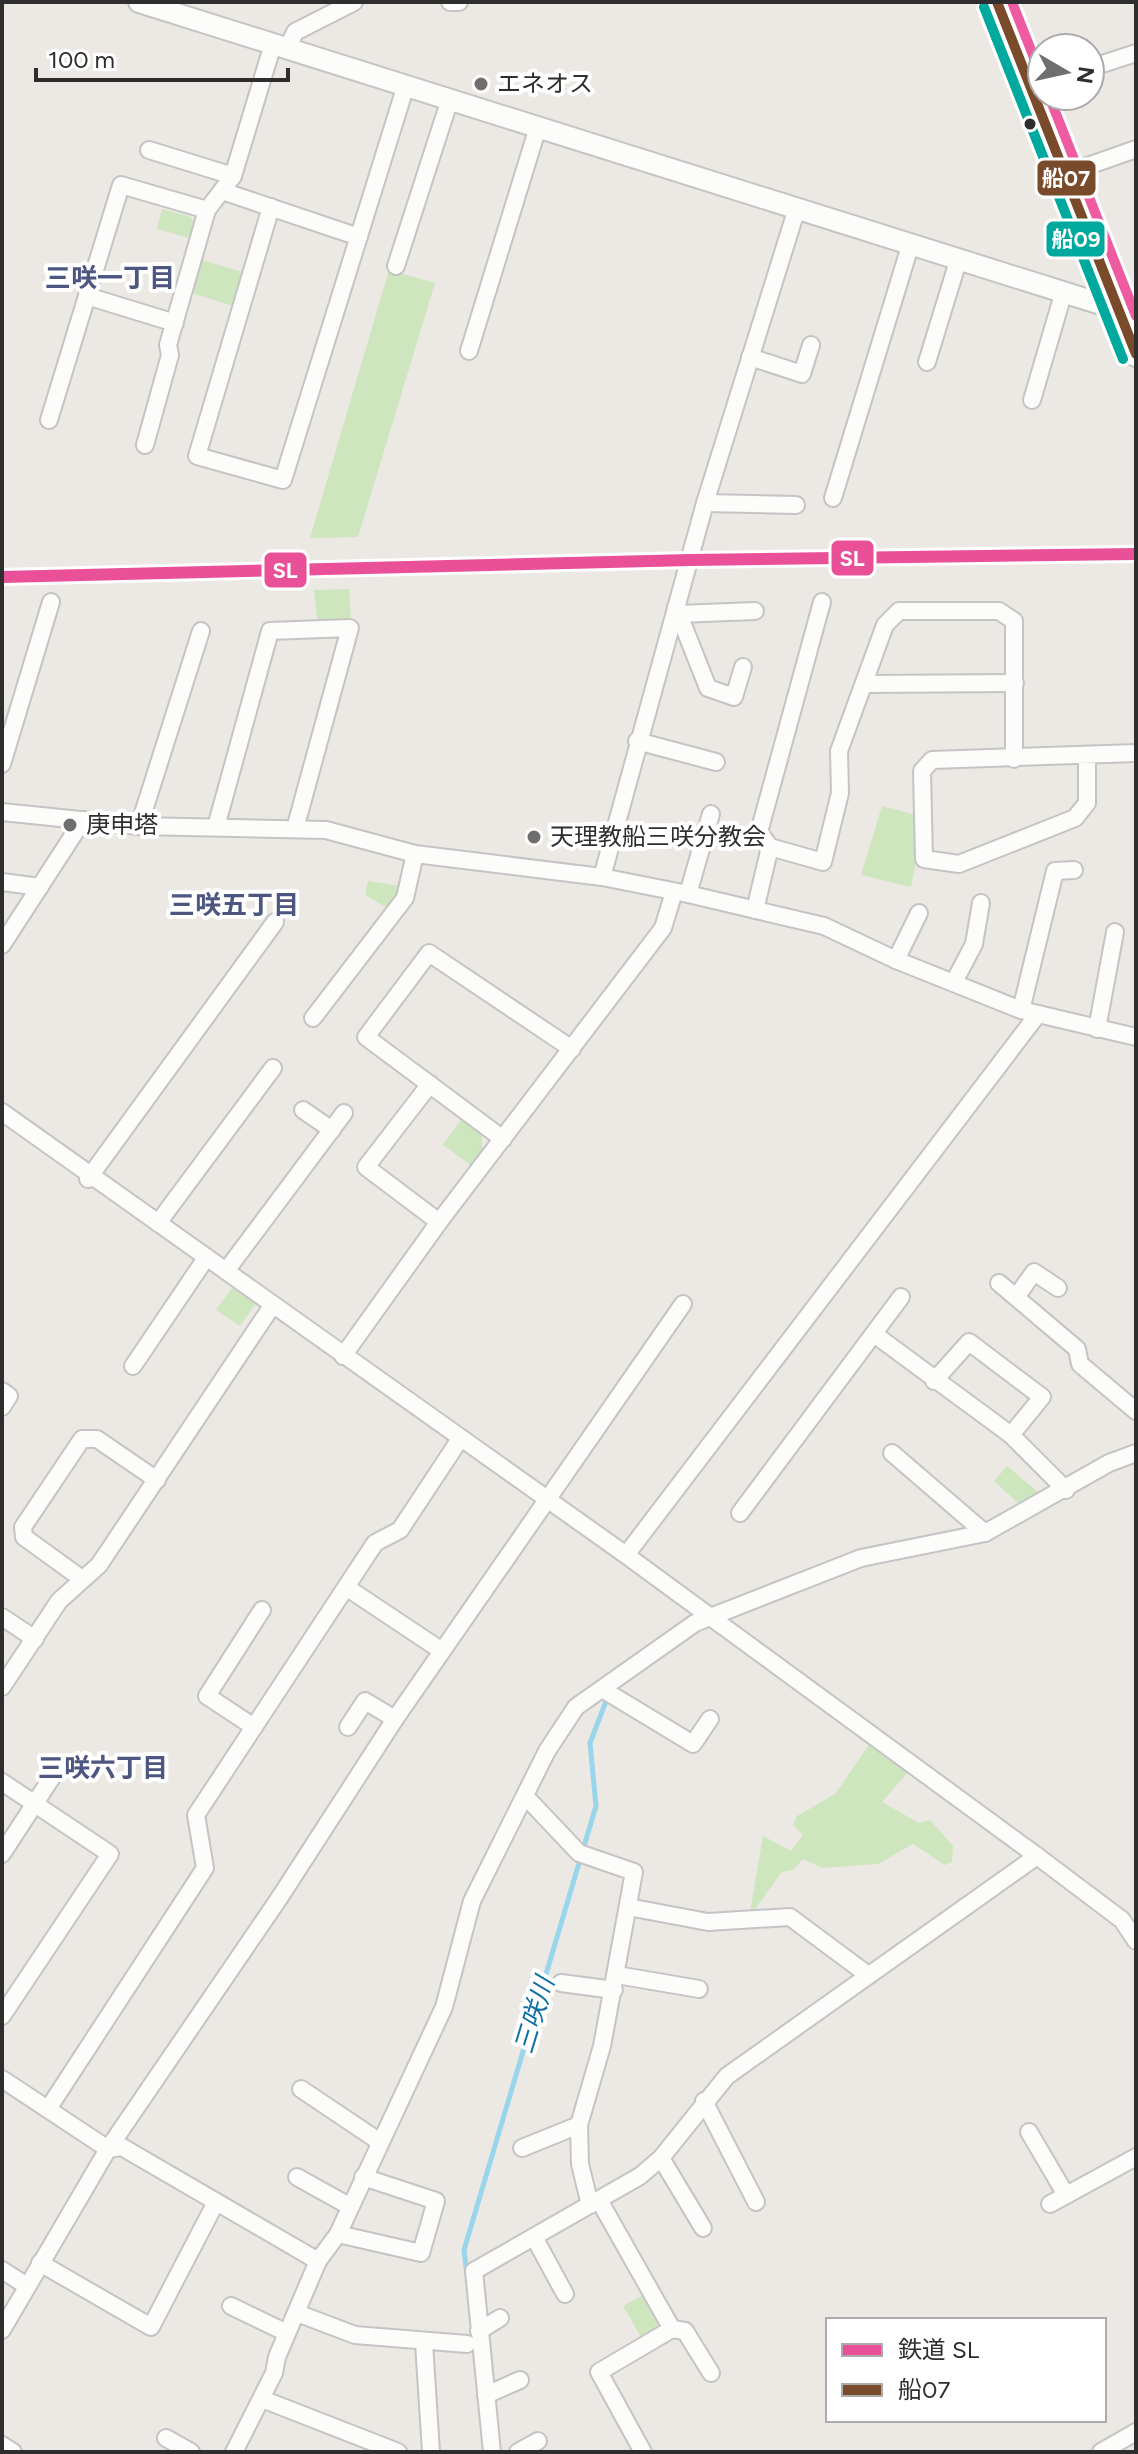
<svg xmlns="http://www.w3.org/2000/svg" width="1138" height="2454" viewBox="0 0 1138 2454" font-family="Figtree,'Noto Sans JP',sans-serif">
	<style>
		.green { fill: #cee6be }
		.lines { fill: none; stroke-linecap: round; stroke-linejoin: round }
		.stream { stroke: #99d6ec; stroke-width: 5 }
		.minor-casing { stroke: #c5c4c5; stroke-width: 20 }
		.tertiary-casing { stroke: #c5c4c5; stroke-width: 24 }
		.secondary-casing { stroke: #c5c4c5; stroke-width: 28 }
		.minor { stroke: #fcfcfb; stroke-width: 16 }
		.tertiary { stroke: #fcfcfb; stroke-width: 20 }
		.secondary { stroke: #fcfcfb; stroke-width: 24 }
		.bus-1-casing { stroke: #fff; stroke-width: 16 }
		.bus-2-casing { stroke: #fff; stroke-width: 16 }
		.bus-3-casing { stroke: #fff; stroke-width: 16 }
		.bus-1 { stroke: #7a4b2a; stroke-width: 10 }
		.bus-2 { stroke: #00a99d; stroke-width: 10 }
		.bus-3 { stroke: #ef5ba1; stroke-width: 10 }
		.rail-1-casing { stroke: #fff; stroke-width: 18 }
		.rail-1 { stroke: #e95098; stroke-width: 12 }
		.poi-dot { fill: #706f6e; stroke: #fff; stroke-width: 3 }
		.bus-dot { fill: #2e2e2e; stroke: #fff; stroke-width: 3 }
		.labels { text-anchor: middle; stroke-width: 8; stroke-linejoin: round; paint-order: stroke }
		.poi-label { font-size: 24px; fill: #2e2e2e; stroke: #fff; text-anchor: start }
		.neighbourhood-label { font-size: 26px; font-weight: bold; fill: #4d5680; stroke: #fff }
		.water-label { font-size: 26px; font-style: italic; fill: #0d6fa3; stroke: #fff }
		.line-badge { stroke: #fff; stroke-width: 3 }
		.badge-label { font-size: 22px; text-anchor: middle; font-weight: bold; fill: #fff }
	</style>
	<rect width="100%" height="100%" fill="#ece8e4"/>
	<g class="green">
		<path d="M162,209L191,217L196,228L193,239L157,229Z"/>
		<path d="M202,260L246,273L236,307L192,293Z"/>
		<path d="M389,270L435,283L358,537L310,538Z"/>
		<path d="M349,589L351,619H317L314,590Z"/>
		<path d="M882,806L916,815V861L911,887L861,875Z"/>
		<path d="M368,881L400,886L387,908L365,895Z"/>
		<path d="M461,1120L482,1135V1153L472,1166L443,1145Z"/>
		<path d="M234,1285L257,1301L240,1326L216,1310Z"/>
		<path d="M1007,1466L1038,1492L1018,1503L994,1481Z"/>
		<path d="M871,1742L910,1770L882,1802L919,1823L930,1820L953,1846L952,1862L945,1865L913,1844L878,1864L822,1868L803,1859L793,1870L782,1872L753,1912L750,1911L763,1836L791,1851L803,1835L793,1825L797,1816L835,1794Z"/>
		<path d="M647,2293L660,2316L656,2331L642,2339L623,2306Z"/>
	</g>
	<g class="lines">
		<path class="stream" d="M467,2275L464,2250L596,1806L590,1743L608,1696"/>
		<defs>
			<g id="minor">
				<path d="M450,2H459"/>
				<path d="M288,48L295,32L354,2"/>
				<path d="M1090,68L1136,53"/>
				<path d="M149,150L233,176"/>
				<path d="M1065,174L1136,149"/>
				<path d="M222,191L359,237"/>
				<path d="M271,207L197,456L283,480L406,85"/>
				<path d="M396,266L450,99"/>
				<path d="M87,296L175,323"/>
				<path d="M469,351L538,127"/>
				<path d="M750,357L802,374L811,345"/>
				<path d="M927,362L959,258"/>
				<path d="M1032,400L1064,291"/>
				<path d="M49,420L121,185L207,210L233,176L273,44"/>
				<path d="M145,445L170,355L168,345L207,210"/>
				<path d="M833,498L911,243"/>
				<path d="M705,503L796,505"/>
				<path d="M822,602L759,832L770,847L823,862L840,793L839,751L885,625L899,611H999L1014,621V759"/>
				<path d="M676,607L708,688L734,697L743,667"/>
				<path d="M678,614L755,611"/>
				<path d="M865,684L1015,683"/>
				<path d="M637,741L716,762"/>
				<path d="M1087,757V803L1075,818L959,864L924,859L922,771L932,760L1136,753"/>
				<path d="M2,764L51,602"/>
				<path d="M2,812L139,826L326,830L415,854L602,877L688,894L824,926L896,960L1021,1010L1136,1037"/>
				<path d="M139,826L201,631"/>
				<path d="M216,827L270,631L350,628L295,829"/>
				<path d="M602,877L705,503L797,208"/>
				<path d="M2,882L40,887"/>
				<path d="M688,894L711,814"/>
				<path d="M755,910L770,847"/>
				<path d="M2,945L83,820"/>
				<path d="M896,960L919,913"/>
				<path d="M954,982L974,944L981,903"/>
				<path d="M1021,1010L1055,871L1074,870"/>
				<path d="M313,1018L405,898L415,854"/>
				<path d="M1097,1029L1115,932"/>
				<path d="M430,1084L366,1167L439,1222"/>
				<path d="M303,1110L332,1130"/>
				<path d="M2,1112L626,1555L1037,1856L1122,1920L1136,1941"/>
				<path d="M503,1139L366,1037L429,953L572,1049"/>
				<path d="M88,1179L275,922"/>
				<path d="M158,1223L273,1068"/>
				<path d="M226,1271L344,1113"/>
				<path d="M999,1283L1077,1349L1080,1364L1136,1411"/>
				<path d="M1017,1296L1034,1272L1058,1288"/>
				<path d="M874,1334L1011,1435L1066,1490"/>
				<path d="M343,1356L439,1222L663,928L674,892"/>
				<path d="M133,1366L206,1258"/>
				<path d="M934,1381L969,1342L1042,1397L1011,1435"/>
				<path d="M2,1391L9,1396L2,1407"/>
				<path d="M892,1453L985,1533"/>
				<path d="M740,1513L901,1297"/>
				<path d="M626,1555L1038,1014"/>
				<path d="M82,1579L24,1537L23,1527L82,1439H97L157,1480"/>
				<path d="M346,1587L442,1651"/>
				<path d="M2,1617L35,1639"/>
				<path d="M2,1687L59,1601L99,1565L272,1306"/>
				<path d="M602,1689L693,1744L710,1719"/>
				<path d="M254,1727L207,1696L262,1610"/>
				<path d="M348,1727L365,1701L395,1719"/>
				<path d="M2,1782L110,1854L2,2016"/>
				<path d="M526,1797L579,1853L634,1872L602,2046L579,2125L580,2164L590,2205"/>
				<path d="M2,1854L56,1771"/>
				<path d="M628,1907L708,1922L790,1917L868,1975"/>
				<path d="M617,1975L699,1989"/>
				<path d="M561,1983L614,1990"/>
				<path d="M2,2079L108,2149L122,2147L318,2261"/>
				<path d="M301,2089L380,2142"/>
				<path d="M704,2101L756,2202"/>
				<path d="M48,2109L205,1868L196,1815L375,1543L400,1530L460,1439"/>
				<path d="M1029,2132L1066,2195"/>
				<path d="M522,2148L579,2125"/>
				<path d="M661,2158L703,2228"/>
				<path d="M297,2177L349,2206"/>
				<path d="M599,2200L672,2329"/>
				<path d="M1050,2204L1136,2157"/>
				<path d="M338,2234L421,2253L436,2201L363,2177"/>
				<path d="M534,2237L565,2294"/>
				<path d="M40,2263L151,2327L215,2204"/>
				<path d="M2,2270L27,2286"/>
				<path d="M231,2306L287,2333"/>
				<path d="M297,2313L355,2335L467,2344"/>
				<path d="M2,2330L108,2149L280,1897L395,1719L683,1304"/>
				<path d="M479,2331L500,2318"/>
				<path d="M424,2343L431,2452"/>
				<path d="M486,2395L520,2380"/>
				<path d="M262,2399L398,2452"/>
				<path d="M166,2438L191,2452"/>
				<path d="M2,2445L13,2452"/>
				<path d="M234,2452L274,2373L277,2357L318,2261L338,2234L444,2007L472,1901L547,1751L576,1707L695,1623L861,1558L985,1533L1109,1463L1136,1453"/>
				<path d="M492,2452L474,2271L640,2176L661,2158L727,2076L1037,1856"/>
				<path d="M518,2452L538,2441"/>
				<path d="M643,2452L599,2372L672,2329L685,2331L711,2373"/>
				<path d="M1101,2452L1136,2432"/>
			</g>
			<path id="tertiary" d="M139,2L1136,315"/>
			<path id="secondary" d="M997,2L1136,354"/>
		</defs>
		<use href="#minor" class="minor-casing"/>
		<use href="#tertiary" class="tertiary-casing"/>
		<use href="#secondary" class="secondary-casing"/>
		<use href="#minor" class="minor"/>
		<use href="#tertiary" class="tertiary"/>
		<use href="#secondary" class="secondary"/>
		<defs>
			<path id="bus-1" d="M997,2L1136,354"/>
			<path id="bus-2" d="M984,7L1123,359"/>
			<g id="bus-3">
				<path d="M1012,2L1042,78"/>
				<path d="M1049,96L1136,316"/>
			</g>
		</defs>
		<use href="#bus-1" class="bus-1-casing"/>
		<use href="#bus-2" class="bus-2-casing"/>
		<use href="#bus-3" class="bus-3-casing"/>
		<use href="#bus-1" class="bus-1"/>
		<use href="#bus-2" class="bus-2"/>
		<use href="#bus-3" class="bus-3"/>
		<defs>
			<path id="rail-1" d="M2,577L690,560L1136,554"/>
		</defs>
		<use href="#rail-1" class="rail-1-casing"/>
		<use href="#rail-1" class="rail-1"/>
	</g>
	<g class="poi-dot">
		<circle cx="481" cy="84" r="8"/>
		<circle cx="70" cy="825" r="8"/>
		<circle cx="534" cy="837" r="8"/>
	</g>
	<circle class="bus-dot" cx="1030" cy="124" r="7"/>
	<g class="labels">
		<g class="poi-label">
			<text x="497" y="92">エネオス</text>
			<text x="86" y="833">庚申塔</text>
			<text x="550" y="845">天理教船三咲分教会</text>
		</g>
		<g class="neighbourhood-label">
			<text x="110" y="287">三咲一丁目</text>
			<text x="234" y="914">三咲五丁目</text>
			<text x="103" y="1777">三咲六丁目</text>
		</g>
		<g class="water-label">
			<text transform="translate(534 2015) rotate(-73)" y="9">三咲川</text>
		</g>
	</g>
	<g class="line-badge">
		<rect x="1036" y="159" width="61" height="38" rx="8" fill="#7a4b2a"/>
		<rect x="1045" y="220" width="61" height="38" rx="8" fill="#00a99d"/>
		<rect x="830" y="539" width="45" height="38" rx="8" fill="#e95098"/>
		<rect x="263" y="551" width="45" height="38" rx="8" fill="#e95098"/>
	</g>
	<g class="badge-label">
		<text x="1066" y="186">船07</text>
		<text x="1076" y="247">船09</text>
		<text x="852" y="566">SL</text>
		<text x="285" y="578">SL</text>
	</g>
	<rect width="1138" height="2454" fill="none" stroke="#2e2e2e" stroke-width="8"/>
	<rect x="826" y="2318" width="280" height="104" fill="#ffffff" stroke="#ababab" stroke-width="2"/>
	<rect x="842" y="2344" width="40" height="12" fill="#e95098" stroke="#ababab" stroke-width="2"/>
	<text x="898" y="2358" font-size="24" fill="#2e2e2e">鉄道 SL</text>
	<rect x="842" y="2384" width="40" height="12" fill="#7a4b2a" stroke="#ababab" stroke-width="2"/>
	<text x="898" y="2398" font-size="24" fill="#2e2e2e">船07</text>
	<g transform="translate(1066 72) rotate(99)"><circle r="38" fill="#ffffff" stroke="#ababab" stroke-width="2"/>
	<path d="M0-6L14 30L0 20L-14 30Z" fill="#706f6e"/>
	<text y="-12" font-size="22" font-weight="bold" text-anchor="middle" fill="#2e2e2e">N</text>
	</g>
	<path d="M36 68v12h252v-12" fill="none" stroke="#2e2e2e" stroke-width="4"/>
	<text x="48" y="68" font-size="24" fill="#2e2e2e" stroke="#ffffff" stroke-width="6" paint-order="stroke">100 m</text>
</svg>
